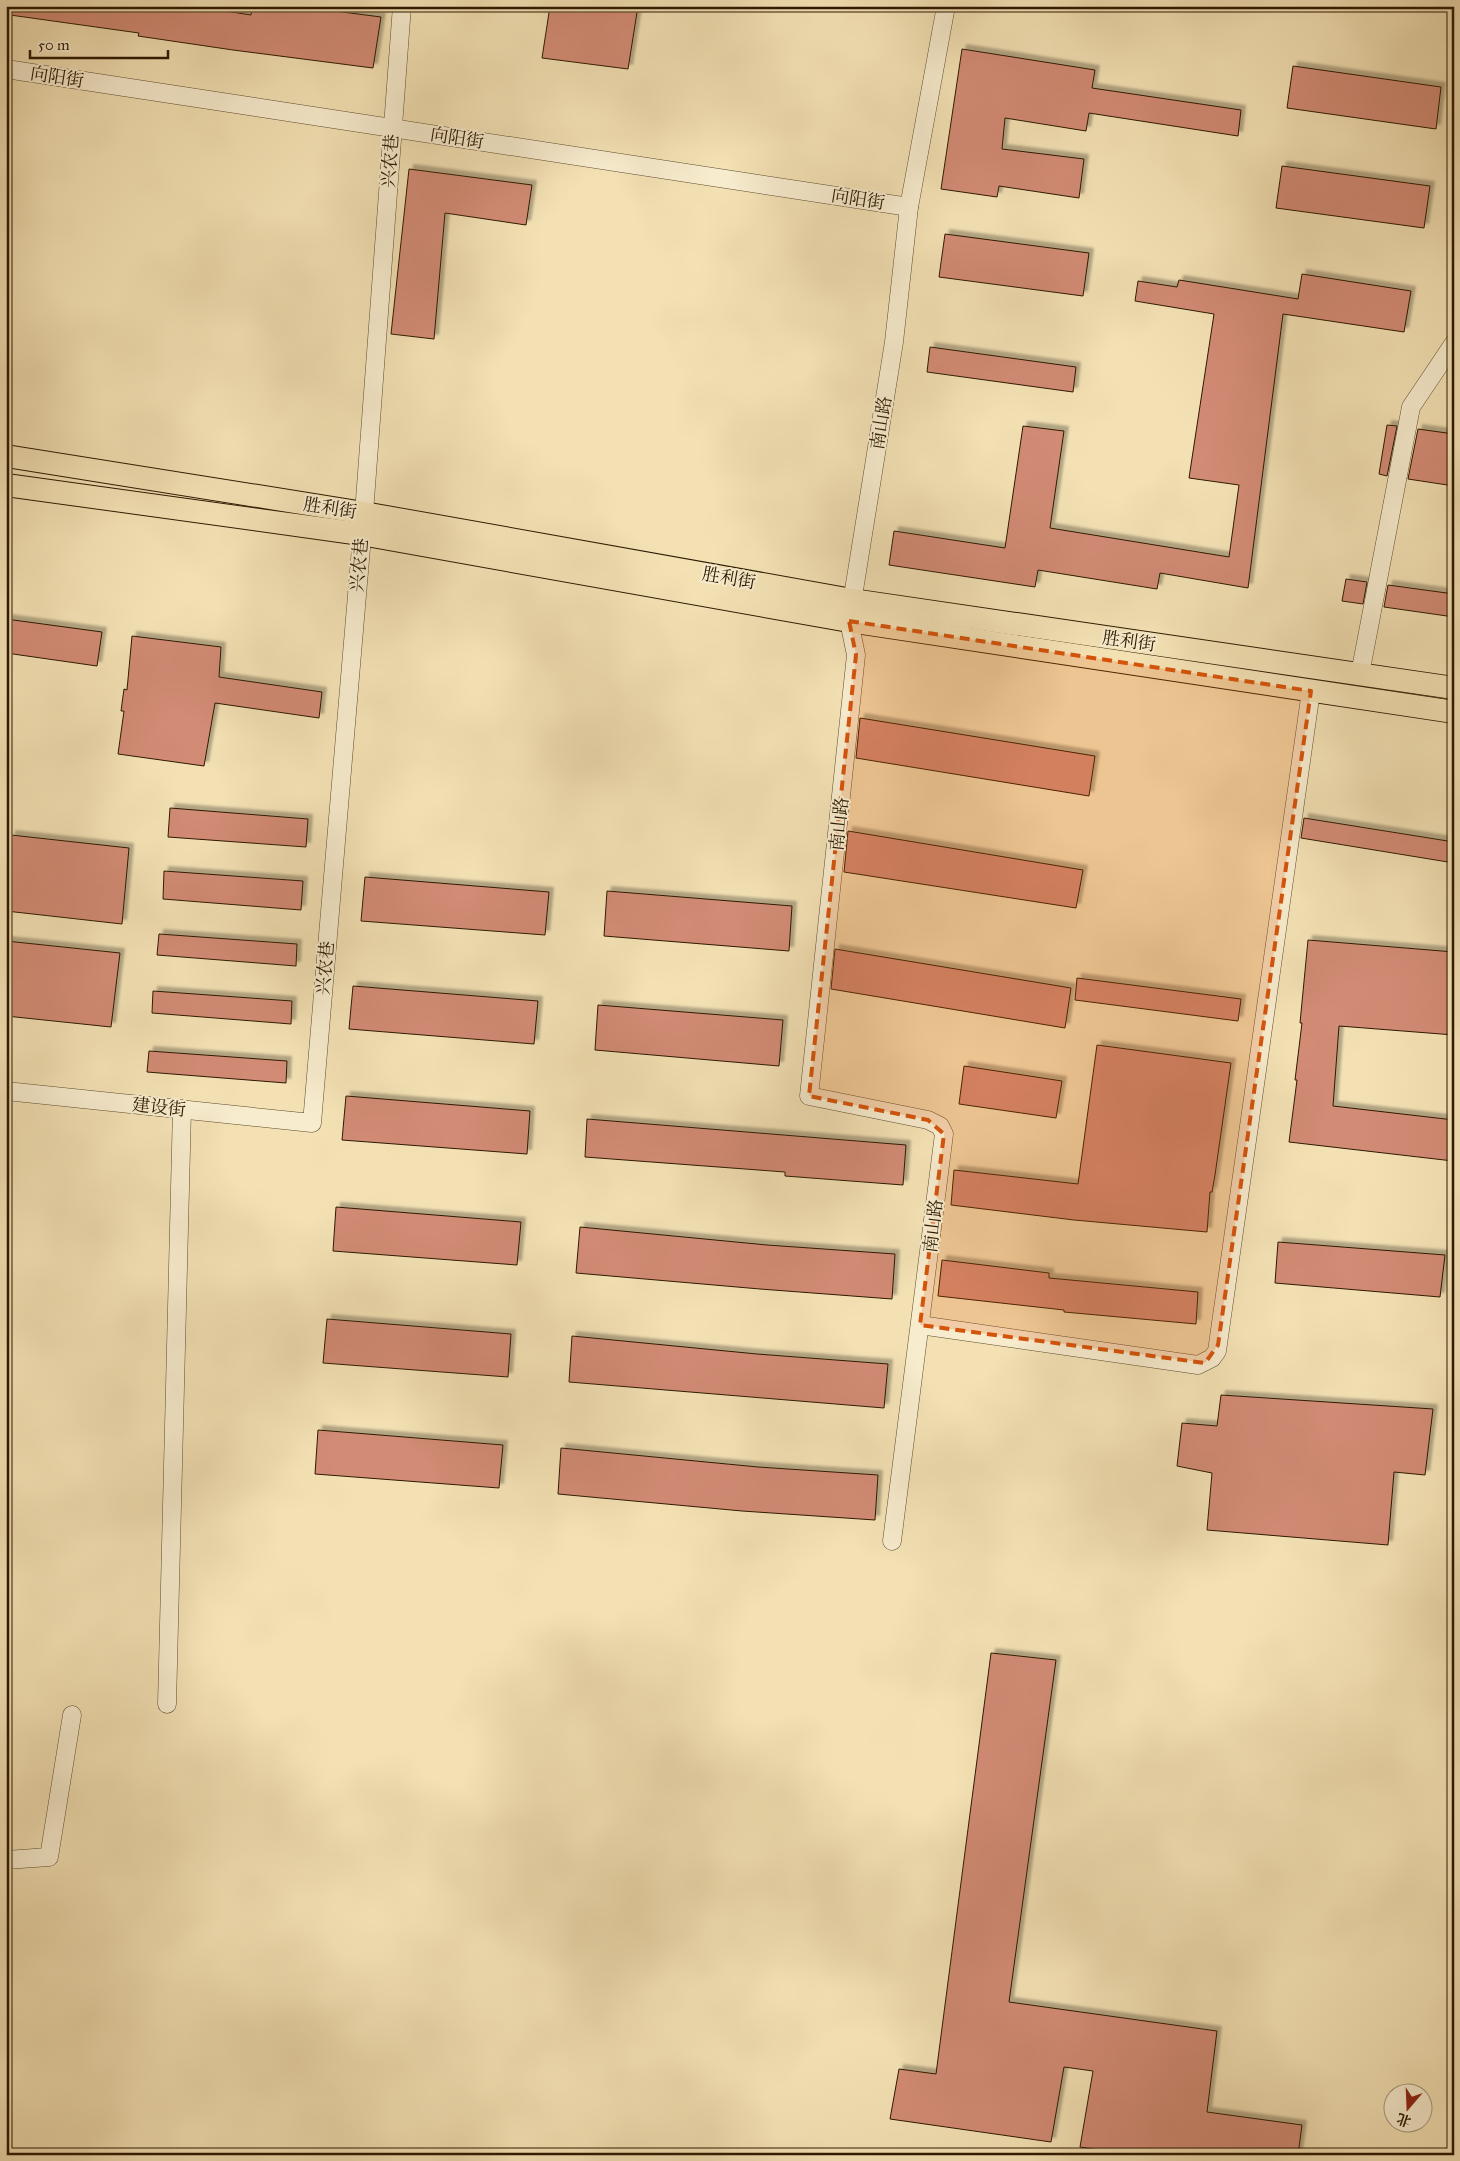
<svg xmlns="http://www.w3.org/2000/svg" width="1460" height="2161" viewBox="0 0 1460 2161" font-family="'IM FELL Great Primer','Noto Serif SC',serif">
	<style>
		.building { fill: #d28b75; stroke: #2d1900; filter: url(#shadow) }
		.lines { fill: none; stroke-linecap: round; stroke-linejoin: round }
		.minor-casing { stroke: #5e4b2d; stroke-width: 19 }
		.major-casing { stroke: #2d1900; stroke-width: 24 }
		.minor { stroke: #f7ecce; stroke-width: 18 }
		.major { stroke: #f3e1b4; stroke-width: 22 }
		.marked { fill: #d5530b; fill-opacity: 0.2; stroke: #d5530b; stroke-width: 4; stroke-dasharray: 10 6; stroke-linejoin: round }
		.labels { text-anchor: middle; stroke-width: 4; stroke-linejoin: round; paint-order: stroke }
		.street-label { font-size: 18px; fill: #2d1900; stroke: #f7ecce }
	</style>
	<defs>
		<filter id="shadow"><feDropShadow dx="4.5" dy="-4.5" stdDeviation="1" flood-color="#0004"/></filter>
	</defs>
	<rect width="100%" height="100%" fill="#f3e1b4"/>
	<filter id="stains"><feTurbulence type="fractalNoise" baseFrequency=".004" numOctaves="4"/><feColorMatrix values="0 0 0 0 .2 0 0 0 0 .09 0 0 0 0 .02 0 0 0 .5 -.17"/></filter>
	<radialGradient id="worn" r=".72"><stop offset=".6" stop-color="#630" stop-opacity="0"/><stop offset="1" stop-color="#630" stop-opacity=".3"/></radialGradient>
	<g class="building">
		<path d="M11,6H193L251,15L252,6H296L381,17L373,68L233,50L138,36L139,33L10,15Z"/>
		<path d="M550,6H638L628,69L542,58Z"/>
		<path d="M962,49L1095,70L1092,88L1241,110L1238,136L1089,113L1086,131L1005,118L1002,149L1084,159L1079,198L999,186L997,197L941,189Z"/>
		<path d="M1293,66L1441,87L1436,129L1287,108Z"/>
		<path d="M1282,166L1430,186L1424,228L1276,208Z"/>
		<path d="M409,169L532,185L526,225L445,213L434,339L391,334Z"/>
		<path d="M945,234L1089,253L1083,296L939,277Z"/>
		<path d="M1302,274L1411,291L1404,332L1283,314L1248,588L1160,573L1157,589L1038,570L1035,587L889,565L894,531L1005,548L1023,426L1064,431L1050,528L1229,557L1239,485L1189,478L1214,314L1135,301L1138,281L1177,287L1179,280L1298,299Z"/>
		<path d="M930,347L1076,367L1073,392L927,372Z"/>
		<path d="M1387,425L1397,426L1387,476L1379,474Z"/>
		<path d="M1418,429L1454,434V486L1408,479Z"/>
		<path d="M1346,579L1367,582L1363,604L1342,601Z"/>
		<path d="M1388,585L1454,594V617L1384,607Z"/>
		<path d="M6,619L102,632L97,666L6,653Z"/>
		<path d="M132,636L221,647L219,677L322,692L319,718L215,703L204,766L118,754L124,711H121L124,689L127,690Z"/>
		<path d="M860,718L1095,756L1089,796L856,758Z"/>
		<path d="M170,808L308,819L306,847L168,837Z"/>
		<path d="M1304,818L1454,842V863L1301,838Z"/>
		<path d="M848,831L1083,870L1076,908L844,872Z"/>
		<path d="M11,835L129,848L122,924L6,911Z"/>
		<path d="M164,871L303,881L301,910L163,899Z"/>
		<path d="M365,877L549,892L545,935L361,921Z"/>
		<path d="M607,891L792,906L789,951L604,936Z"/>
		<path d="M159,934L297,944L296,966L157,955Z"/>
		<path d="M1308,940L1454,952V1035L1339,1026L1333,1106L1454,1120L1453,1161L1289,1142L1297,1080H1295L1302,1023H1300Z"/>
		<path d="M6,941L120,953L111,1027L6,1016Z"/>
		<path d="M835,949L1071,988L1065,1028L831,989Z"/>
		<path d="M1077,978L1241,999L1238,1021L1075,1000Z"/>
		<path d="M353,986L538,1001L534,1044L349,1029Z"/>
		<path d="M153,991L292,1001L291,1024L152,1013Z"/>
		<path d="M598,1005L783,1020L779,1066L595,1050Z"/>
		<path d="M1097,1045L1231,1063L1215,1175L1212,1192H1210L1207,1232L1074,1220L951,1205L954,1170L1078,1184Z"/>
		<path d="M149,1051L287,1061L286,1083L147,1072Z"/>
		<path d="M964,1066L1062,1081L1056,1118L959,1104Z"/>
		<path d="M346,1096L530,1111L527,1154L342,1140Z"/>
		<path d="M587,1119L906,1145L903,1185L785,1176V1172L585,1157Z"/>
		<path d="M336,1207L521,1222L517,1265L333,1251Z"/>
		<path d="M580,1227L767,1245L895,1254L892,1299L760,1289L576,1273Z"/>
		<path d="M1278,1242L1445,1255L1440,1297L1275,1283Z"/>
		<path d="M942,1260L1049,1273V1278L1198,1292L1196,1324L1064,1312V1310L938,1296Z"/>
		<path d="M327,1319L511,1334L508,1377L323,1363Z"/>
		<path d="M572,1336L757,1354L888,1364L884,1408L569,1382Z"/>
		<path d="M1221,1395L1433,1409L1425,1475L1394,1472L1388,1545L1207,1530L1212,1473L1177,1466L1182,1423L1217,1426Z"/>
		<path d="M318,1430L503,1445L499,1488L315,1474Z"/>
		<path d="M561,1448L758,1467L878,1475L875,1520L742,1511L558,1494Z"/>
		<path d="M991,1653L1056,1660L1009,2002L1217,2031L1207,2112L1302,2125L1298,2155H1131L1080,2147L1093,2071L1064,2067L1051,2142L890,2119L899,2069L936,2074Z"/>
	</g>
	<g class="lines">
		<defs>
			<g id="minor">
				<path d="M6,69L909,207"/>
				<path d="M1360,674L1411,407L1454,343"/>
				<path d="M6,1091L312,1123L364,513L402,6"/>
				<path d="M920,1325L1198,1365L1212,1358L1217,1351L1311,691"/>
				<path d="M892,1541L944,1134L940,1126L928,1120L809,1096L856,655L849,621L894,342L909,207L946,6"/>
				<path d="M167,1704L182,1109"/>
				<path d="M6,1860L49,1857L72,1715"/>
			</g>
			<g id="major">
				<path d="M6,456L364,513L852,600L1454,688"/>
				<path d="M6,485L361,534L849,621L1454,712"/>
			</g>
		</defs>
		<use href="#minor" class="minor-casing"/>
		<use href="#major" class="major-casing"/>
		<use href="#minor" class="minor"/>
		<use href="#major" class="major"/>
	</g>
	<path class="marked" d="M849,621L1311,691L1218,1345L1205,1363L920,1325L944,1134L928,1120L809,1096L856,655Z"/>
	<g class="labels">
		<g class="street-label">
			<text transform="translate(57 77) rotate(9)" y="6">向阳街</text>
			<text transform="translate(457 138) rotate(9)" y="6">向阳街</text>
			<text transform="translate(390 161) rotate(-86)" y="6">兴农巷</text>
			<text transform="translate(858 199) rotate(9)" y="6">向阳街</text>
			<text transform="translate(881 423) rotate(-81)" y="6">南山路</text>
			<text transform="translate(330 508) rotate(9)" y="6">胜利街</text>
			<text transform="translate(359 565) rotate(-85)" y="6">兴农巷</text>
			<text transform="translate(729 578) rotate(10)" y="6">胜利街</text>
			<text transform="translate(1129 641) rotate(8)" y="6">胜利街</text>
			<text transform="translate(839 824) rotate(-84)" y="6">南山路</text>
			<text transform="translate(325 968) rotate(-85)" y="6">兴农巷</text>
			<text transform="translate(159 1107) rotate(6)" y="6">建设街</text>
			<text transform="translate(933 1226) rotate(-83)" y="6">南山路</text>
		</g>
	</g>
	<rect width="1460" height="2161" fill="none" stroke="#f3e1b4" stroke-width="25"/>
	<rect x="8" y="8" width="1445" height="2146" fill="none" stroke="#2d1900" stroke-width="2.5"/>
	<rect x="12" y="12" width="1435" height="2136" fill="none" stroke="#2d1900"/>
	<g transform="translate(1408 2108) rotate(199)"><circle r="24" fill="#f7ecce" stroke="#a6987c"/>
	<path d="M0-4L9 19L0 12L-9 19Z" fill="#8f2418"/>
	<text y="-8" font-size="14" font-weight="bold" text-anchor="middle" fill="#2d1900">北</text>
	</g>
	<path d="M30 50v8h138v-8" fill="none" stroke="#2d1900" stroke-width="2.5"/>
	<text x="38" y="50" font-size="15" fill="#2d1900" stroke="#f7ecce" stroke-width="4" paint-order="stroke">50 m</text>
	<rect width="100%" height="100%" filter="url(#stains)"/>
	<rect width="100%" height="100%" fill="url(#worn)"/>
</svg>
